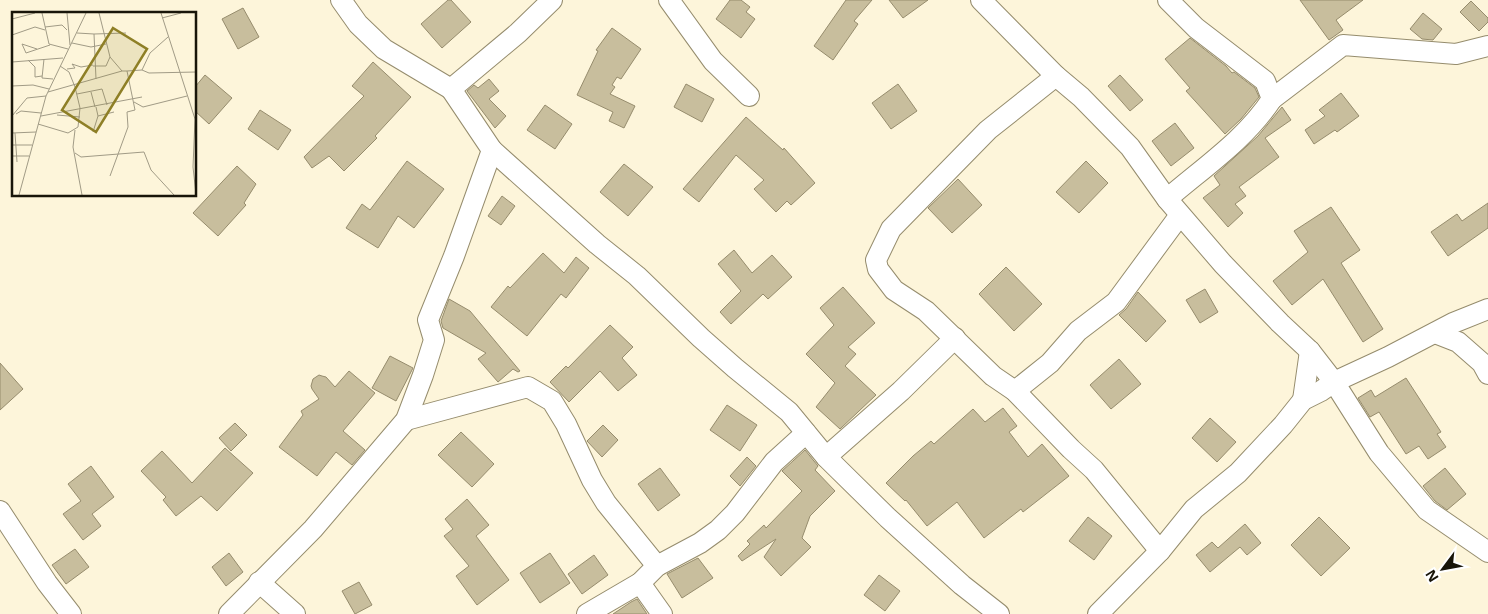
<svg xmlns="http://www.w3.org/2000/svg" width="1488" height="614" viewBox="0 0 1488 614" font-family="'Open Sans',sans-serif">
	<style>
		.building { fill: #c8be9d; stroke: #968c6d }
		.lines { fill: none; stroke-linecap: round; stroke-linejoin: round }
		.minor-casing { stroke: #958c6d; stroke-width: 22 }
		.minor { stroke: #fff; stroke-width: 20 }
		.inset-road { fill: none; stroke: #a19b86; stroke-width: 1 }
		.view { fill: #8e7f26; fill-opacity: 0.15; stroke: #8e7f26; stroke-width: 2.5 }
		.inset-edge { fill: none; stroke: #181509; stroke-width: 2.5 }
	</style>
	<rect width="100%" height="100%" fill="#fdf5da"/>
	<g class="building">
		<path d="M448,0H451L471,22L442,48L421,24Z"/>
		<path d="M730,0H741L750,7L746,12L755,19L741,38L716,19Z"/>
		<path d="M846,0H872L854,21L858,24L833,60L814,46Z"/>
		<path d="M889,0H928L903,18Z"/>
		<path d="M1300,0H1363L1336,20L1343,30L1329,40Z"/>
		<path d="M1471,1L1488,18V22L1479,31L1460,12Z"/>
		<path d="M243,8L259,37L238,49L222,19Z"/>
		<path d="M1423,13L1442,29L1433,40L1422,39L1410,29Z"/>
		<path d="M612,28L641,49L621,79L617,77L612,85L615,87L610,94L635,106L624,128L609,121L613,112L577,95L598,51L596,50Z"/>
		<path d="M1190,38L1226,66L1232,73L1234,72L1255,88L1259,97L1241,119L1225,134L1186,91L1190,88L1165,59Z"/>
		<path d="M373,62L411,97L375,136L377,138L344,171L329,156L312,168L304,157L364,96L352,86Z"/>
		<path d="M205,75L232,98L209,124L195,111V87Z"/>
		<path d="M1120,75L1143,100L1130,111L1108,86Z"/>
		<path d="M489,79L499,91L489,99L506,116L495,128L467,91L474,85L478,88Z"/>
		<path d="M686,84L714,99L702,122L674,107Z"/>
		<path d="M898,84L917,111L891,129L872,103Z"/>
		<path d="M1341,93L1359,116L1337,132L1335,130L1314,144L1305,130L1325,116L1319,110Z"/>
		<path d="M545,105L572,124L555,149L527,130Z"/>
		<path d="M1282,107L1291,120L1265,138L1279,157L1239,187L1246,196L1235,204L1243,213L1228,227L1203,198L1220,185L1214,176L1258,136Z"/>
		<path d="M260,110L291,130L278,150L248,129Z"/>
		<path d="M746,117L783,150L784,148L815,183L791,205L787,201L776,212L754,189L764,180L736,155L699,202L683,189Z"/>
		<path d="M1175,123L1194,148L1171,166L1152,141Z"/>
		<path d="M407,161L444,189L414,228L398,216L378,248L346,228L362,204L370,210Z"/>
		<path d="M1086,161L1108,183L1079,213L1056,192Z"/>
		<path d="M624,164L653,187L628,216L600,192Z"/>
		<path d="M237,166L256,184L244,203L246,205L218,236L193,213Z"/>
		<path d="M958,179L982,205L952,233L928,208Z"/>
		<path d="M502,196L515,206L501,225L488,216Z"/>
		<path d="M1488,203V228L1448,256L1431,232L1457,214L1462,221Z"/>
		<path d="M1331,207L1360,250L1341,263L1383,329L1363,342L1323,279L1292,305L1273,281L1308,252L1294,231Z"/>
		<path d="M734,250L752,273L772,255L792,277L768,299L763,294L731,324L720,312L741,291L718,264Z"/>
		<path d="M543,253L564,273L576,257L589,268L566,298L561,294L527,336L491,307L508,286L510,288Z"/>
		<path d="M1006,267L1042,304L1014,331L979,294Z"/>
		<path d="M843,287L875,323L848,347L856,354L845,366L876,395L840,429L816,407L835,383L806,354L834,325L820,308Z"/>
		<path d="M1205,289L1218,312L1200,323L1186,300Z"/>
		<path d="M1138,292L1166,321L1146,342L1119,315L1126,309Z"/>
		<path d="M449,299L470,311L520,371L518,372L513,369L498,382L478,359L486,353L443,328L441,321Z"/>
		<path d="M610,325L633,347L622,358L637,375L618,391L600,371L569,402L550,382L566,366L568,368Z"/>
		<path d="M390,356L413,368L396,401L372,388Z"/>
		<path d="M1119,359L1141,384L1111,409L1090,385Z"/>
		<path d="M0,363L23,389L0,410Z"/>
		<path d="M349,371L375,393L343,431L365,450L352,465L336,452L317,476L279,447L303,415L301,411L319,399L312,389L311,386L313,379L319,375L322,376L326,377L335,387Z"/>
		<path d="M1406,378L1441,432L1437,434L1446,447L1428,459L1419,446L1406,454L1379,412L1370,417L1358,398L1371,390L1375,397Z"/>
		<path d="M727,405L757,425L740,451L710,430Z"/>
		<path d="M1003,408L1017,426L1009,432L1028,457L1042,444L1069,476L1023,512L1021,509L984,538L957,502L927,526L906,500L905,501L886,483L913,456L931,441L934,444L973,409L985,422Z"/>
		<path d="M1210,418L1236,442L1217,462L1192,438Z"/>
		<path d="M235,423L247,435L231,451L219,438Z"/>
		<path d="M603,425L618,440L602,457L587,441Z"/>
		<path d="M461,432L494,464L472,487L438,455Z"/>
		<path d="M225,448L253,473L217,511L201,496L176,516L163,500L166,497L141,471L162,451L192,483Z"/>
		<path d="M805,450L818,466L815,470L835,491L810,516L802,538L811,547L781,576L764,557L776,539L742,561L738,556L750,544L747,541L764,525L766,528L802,491L782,471Z"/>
		<path d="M747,457L756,466L740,486L730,476Z"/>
		<path d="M91,466L114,497L92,514L101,526L83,540L63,514L81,501L68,484Z"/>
		<path d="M660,468L680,495L658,511L638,484Z"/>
		<path d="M1445,468L1466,494L1447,510L1435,501L1423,486Z"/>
		<path d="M467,499L489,525L476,536L509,580L477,605L456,576L469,566L444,536L453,529L445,519Z"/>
		<path d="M1088,517L1112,536L1094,560L1069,541Z"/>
		<path d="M1319,517L1350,548L1321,576L1291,545Z"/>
		<path d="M1245,524L1261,543L1247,555L1240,547L1210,572L1196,555L1212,542L1218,548Z"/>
		<path d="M75,549L89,567L66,584L52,565Z"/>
		<path d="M229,553L243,572L226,586L212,567Z"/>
		<path d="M550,553L570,583L540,603L520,573Z"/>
		<path d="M594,555L608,575L582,594L568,574Z"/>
		<path d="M698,558L713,578L682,598L667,574Z"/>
		<path d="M879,575L900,591L885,611L864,595Z"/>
		<path d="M359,582L372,605L355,614L342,591Z"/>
		<path d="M637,599L647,614H613L631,602Z"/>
	</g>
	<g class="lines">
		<defs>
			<g id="minor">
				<path d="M341,0L358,24L384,49L451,89"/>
				<path d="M669,0L713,61L749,96"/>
				<path d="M981,0L1056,76L1081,97L1130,147L1167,199L1223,264L1280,323L1310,351L1334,382L1379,453L1427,510L1488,552"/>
				<path d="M1056,76L988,130L891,229L876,260L878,269L894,290L926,311L993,376L1015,391L1071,449L1094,470L1160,551"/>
				<path d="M1272,99L1343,45L1456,54L1488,46"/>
				<path d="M492,150L597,244L637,276L701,338L735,368L789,412L826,457L888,518L962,585L999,614"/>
				<path d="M1167,199C1204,167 1245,140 1272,99L1265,81L1196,28L1168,0"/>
				<path d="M1435,333L1458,342L1482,363L1488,374"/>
				<path d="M1015,391L1050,363L1078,331L1116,302L1180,215"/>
				<path d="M1303,400L1310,351"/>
				<path d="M406,420L528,387L552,401L566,424L592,480L606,503L657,566"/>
				<path d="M826,457L901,391L955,338"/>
				<path d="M0,511L47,583L71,614"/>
				<path d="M259,582L295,614"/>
				<path d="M640,583L662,614"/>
				<path d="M229,614L313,529L406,420L423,375L434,340L428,320L454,256L492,150L451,89L518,33L552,0"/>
				<path d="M587,614L640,583L657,566L700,543L718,530L735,513L774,462L806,433"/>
				<path d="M1098,614L1160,551L1194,509L1238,473L1283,425L1303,400L1321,391L1334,382L1388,357L1453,323L1488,309"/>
			</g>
		</defs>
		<use href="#minor" class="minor-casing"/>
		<use href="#minor" class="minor"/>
	</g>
	<g transform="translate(12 12)">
		<rect width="184" height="184" fill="#fdf5da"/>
		<path class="inset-road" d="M30,1L37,32L56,37M55,1L58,33M87,1L98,45L110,59H115L123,98L115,100L116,115L98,164M149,1L183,107L181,155L184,182M150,6L169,1M0,7L23,1M33,15L50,13L55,18M65,21L82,22L84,67M82,22L114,21M0,23L23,15L33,18M156,25L138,41L130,58L137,61L184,60M60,31L79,35L94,32M25,37L10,32L14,41L38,33M32,47L30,66L41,67M16,48L23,55V65L30,64M0,50L51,46M81,54H94L98,45M55,57L63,56L60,52L69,55L81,53M115,59L130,58M0,74L21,73L37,77M36,80L110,59M79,80L83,95M65,82L90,77L95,93M122,90L131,95L175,84M84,95L86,104L102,100M4,102L9,99L29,101M45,103L68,105M0,104L15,86L34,84M29,104L130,85M26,112L56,121L66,115L68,96L63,75L57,60L48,54M63,118L61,135L70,183M81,120L86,104M0,121L24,120M3,121L5,150M0,133H20M63,141L69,145L132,140L139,158L162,183M0,144H17M7,183L34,84L74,1"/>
		<path class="view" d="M101,16L135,37L84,120L50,98Z"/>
		<rect width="184" height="184" class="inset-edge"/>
	</g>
	<g transform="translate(1443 569) rotate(238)" stroke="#ffffff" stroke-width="4" paint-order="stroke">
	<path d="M0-4L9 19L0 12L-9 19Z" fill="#181509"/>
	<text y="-8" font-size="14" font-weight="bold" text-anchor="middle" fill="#181509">N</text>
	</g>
</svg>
